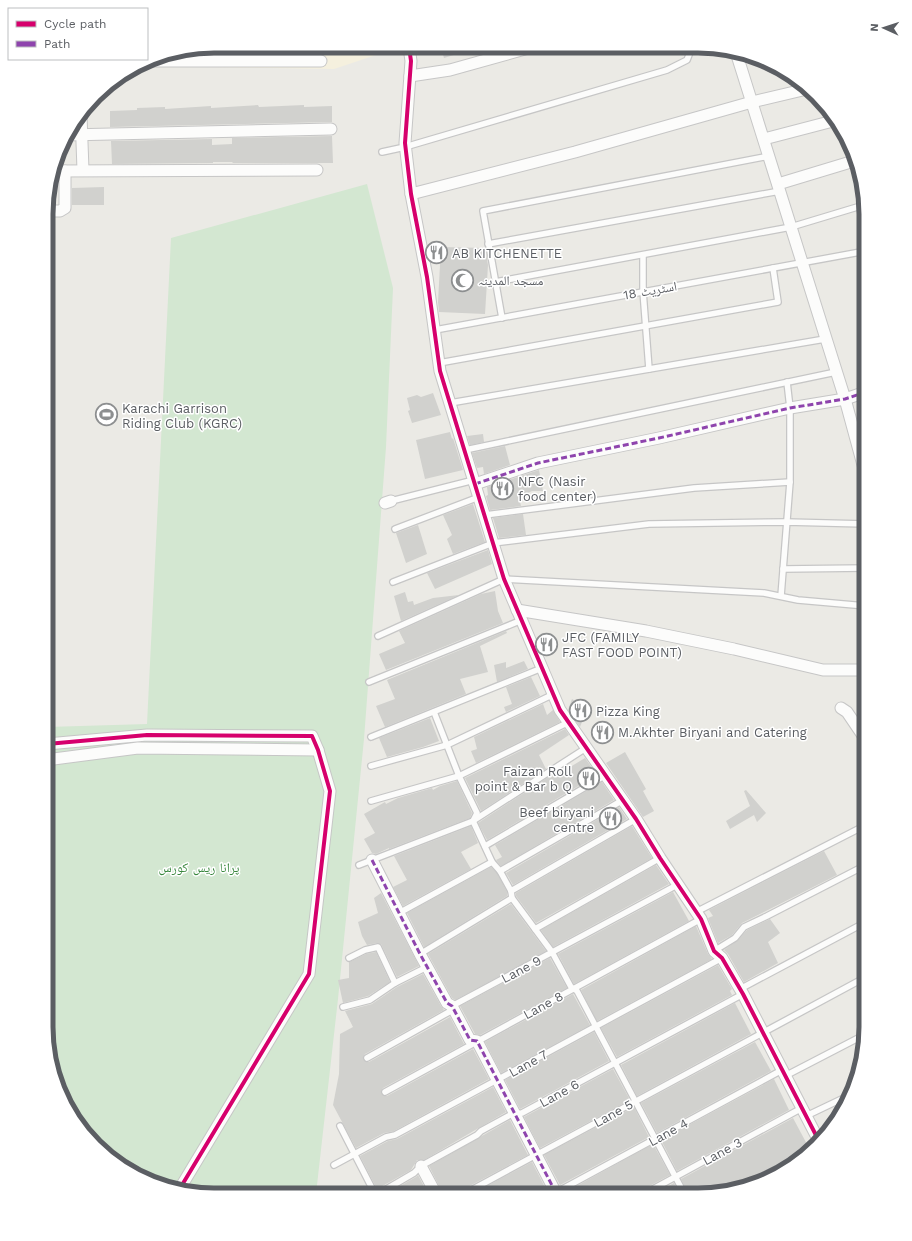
<svg xmlns="http://www.w3.org/2000/svg" width="912" height="1241" viewBox="0 0 912 1241" font-family="'Work Sans','Noto Naskh Arabic',sans-serif">
	<style>
		.commercial { fill: #f5f0de }
		.green { fill: #d3e7d1 }
		.building { fill: #d1d1ce }
		.lines { fill: none; stroke-linecap: round; stroke-linejoin: round }
		.service-casing { stroke: #c6c6c6; stroke-width: 8 }
		.minor-casing { stroke: #c6c6c6; stroke-width: 13 }
		.service { stroke: #fcfcfb; stroke-width: 5.5 }
		.minor { stroke: #fcfcfb; stroke-width: 11 }
		.quiet { stroke: #8e44ad; stroke-width: 3; stroke-dasharray: 6 3; stroke-linecap: butt }
		.cycleway-casing { stroke: #fff; stroke-width: 6 }
		.cycleway { stroke: #d6006c; stroke-width: 4 }
		.labels { text-anchor: middle; stroke-width: 3; stroke-linejoin: round; paint-order: stroke }
		.poi-label { font-size: 13px; fill: #5b5e63; stroke: #fff; text-anchor: start }
		.street-label { font-size: 13px; fill: #5b5e63; stroke: #fff }
		.park-label { font-size: 13px; fill: #37863c; stroke: #fff }
		.rim { fill: none; stroke: #5b5e63; stroke-width: 5 }
	</style>
	<rect width="100%" height="100%" fill="#ebeae5"/>
	<path class="commercial" d="M214,46H379V54L334,69L141,66L160,55Z"/>
	<path class="green" d="M367,184L393,288L386,447L364,739L338,999L316,1194H192L150,1182L112,1160L63,1101L46,1027L47,727L147,724L171,238Z"/>
	<g class="building">
		<path d="M441,47H473V49L444,58Z"/>
		<path d="M258,105L259,107L304,105V107L332,106V122L110,127V111L137,110V108L165,107V109L211,106V108Z"/>
		<path d="M332,136L333,163H233L232,162H213V163L112,164L111,141L212,139V145L232,144V138Z"/>
		<path d="M104,187V205H72V188Z"/>
		<path d="M441,247L485,248L488,265L485,314L439,312L438,302Z"/>
		<path d="M433,393L441,415L412,423L408,411L410,410L407,398L417,395L421,397Z"/>
		<path d="M450,432L452,439L453,438L463,470L425,479L416,440Z"/>
		<path d="M483,434L484,442L470,445L467,436Z"/>
		<path d="M505,446L510,465L484,474L483,467L477,468L472,453Z"/>
		<path d="M539,470L543,491H532L519,497L521,506L490,510L486,496L488,495L487,487Z"/>
		<path d="M473,504L485,542L453,554L447,539L452,535L443,515Z"/>
		<path d="M523,514L526,535L499,538L493,518Z"/>
		<path d="M418,525L427,554L406,563L396,533Z"/>
		<path d="M488,550L492,564L435,589L427,573Z"/>
		<path d="M495,591L498,611L503,623L386,670L379,654L405,643L399,631L481,594Z"/>
		<path d="M405,592L408,602L413,601L414,605L433,598L459,595L401,621L394,596Z"/>
		<path d="M506,631L507,633L480,646L488,672L460,679L466,694L385,727L376,706L395,699L387,680Z"/>
		<path d="M524,661L528,669L497,682L494,665L506,662V668Z"/>
		<path d="M531,677L540,696L506,712L504,707L512,704L506,687Z"/>
		<path d="M572,699L587,709L580,727L568,710Z"/>
		<path d="M543,704L547,715L553,710L560,722L476,763L471,751L477,749L474,737Z"/>
		<path d="M430,718L439,741L423,747L387,757L379,738Z"/>
		<path d="M565,729L569,735L539,755L546,769L481,811L465,778Z"/>
		<path d="M625,752L646,789L643,791L654,811L643,817L606,763Z"/>
		<path d="M585,758L597,775L487,840L478,823L550,776L551,777L557,775Z"/>
		<path d="M457,781L472,813L470,818L389,849V848L376,854L372,853L364,839L375,833L364,814L385,802L386,804L398,798L432,788L433,790L440,786Z"/>
		<path d="M602,782L614,800L501,866L496,860L502,857L495,845Z"/>
		<path d="M746,790L766,813L757,822L754,815L730,829L726,821L750,806L744,791Z"/>
		<path d="M619,807L627,819L513,885L506,873Z"/>
		<path d="M471,826L478,843L461,852L471,869L403,906L393,887L407,880L394,856Z"/>
		<path d="M632,826L652,858L536,923L516,896V893Z"/>
		<path d="M824,851L837,875L742,923L732,935L718,943L708,918L713,916L709,910Z"/>
		<path d="M656,865L669,884L553,947L541,930Z"/>
		<path d="M491,867L497,873L507,892V896L424,947L407,913Z"/>
		<path d="M673,892L689,921L574,984L558,954Z"/>
		<path d="M381,893L419,966L397,977L381,944L377,943L367,945L362,936L358,922L378,913L374,898Z"/>
		<path d="M511,904L546,951L455,1000L452,998L428,954Z"/>
		<path d="M770,919L780,933L768,942L778,963L744,982L728,954L724,950L737,941L747,930Z"/>
		<path d="M696,926L708,954L712,959L597,1021L581,990Z"/>
		<path d="M376,952L390,982L368,996L343,1003L338,980L349,978V962L366,954Z"/>
		<path d="M550,958L567,988L480,1035L475,1034L460,1006Z"/>
		<path d="M718,965L732,989L730,991L732,995L617,1057L601,1028Z"/>
		<path d="M423,974L441,1006L444,1010L365,1054L363,1058L364,1060L367,1062H369L450,1017L464,1044L383,1088L381,1092L382,1094L385,1096H387L473,1049L489,1079L394,1131L384,1133L356,1148L333,1105L339,1074L340,1034L353,1027L345,1011L372,1004L397,987Z"/>
		<path d="M573,994L590,1025L501,1073L485,1042Z"/>
		<path d="M735,1003L751,1034L637,1096L621,1065Z"/>
		<path d="M594,1032L609,1061L520,1109L505,1080Z"/>
		<path d="M755,1042L771,1071L657,1133L641,1103Z"/>
		<path d="M613,1069L630,1100L540,1148L524,1117Z"/>
		<path d="M774,1079L789,1110L677,1171L661,1140Z"/>
		<path d="M493,1087L506,1112L424,1160H417L411,1170L377,1189L360,1156L388,1141L397,1139Z"/>
		<path d="M634,1107L649,1137L560,1185L544,1155Z"/>
		<path d="M793,1118L809,1148L736,1186L698,1195H689L681,1179Z"/>
		<path d="M510,1120L528,1155L462,1190L460,1194H443L429,1166Z"/>
		<path d="M653,1144L670,1175L640,1191L638,1195H564V1193Z"/>
		<path d="M532,1162L549,1195L472,1194Z"/>
		<path d="M418,1175L428,1194H386L416,1177Z"/>
		<path d="M674,1183L680,1195H651Z"/>
	</g>
	<g class="lines">
		<defs>
			<g id="service">
				<path d="M382,152L405,147L667,70L687,60L692,47"/>
				<path d="M488,244L780,191"/>
				<path d="M643,255V291L649,369"/>
				<path d="M495,282L791,227L864,205"/>
				<path d="M502,318L483,211L769,156"/>
				<path d="M435,330L866,251"/>
				<path d="M439,363L778,302L773,268"/>
				<path d="M450,403L825,339"/>
				<path d="M465,450L836,372"/>
				<path d="M391,501L474,480"/>
				<path d="M485,515L694,488L790,482"/>
				<path d="M395,529L479,497"/>
				<path d="M783,569L866,568"/>
				<path d="M393,582L493,543L649,524L786,522L866,524"/>
				<path d="M781,596L790,482V408L787,382"/>
				<path d="M378,636L504,579L764,593L798,600L866,606"/>
				<path d="M369,682L522,620"/>
				<path d="M434,712L459,776L477,813L473,821L492,862L500,871L511,891L512,898L552,952L571,987L577,991L685,1195"/>
				<path d="M371,737L542,668"/>
				<path d="M371,766L447,745L554,694"/>
				<path d="M371,801L459,776L569,722"/>
				<path d="M485,846L606,775"/>
				<path d="M359,865L473,821L586,748"/>
				<path d="M500,871L623,800"/>
				<path d="M511,891L636,819"/>
				<path d="M696,912L866,825"/>
				<path d="M399,913L492,862"/>
				<path d="M535,929L660,858"/>
				<path d="M714,951L735,938L744,927L767,916L866,865"/>
				<path d="M420,954L512,898"/>
				<path d="M349,958L365,950L378,947L395,983"/>
				<path d="M740,989L866,922"/>
				<path d="M343,1007L370,1000L395,983L427,967"/>
				<path d="M367,1058L449,1012L452,1006L677,885"/>
				<path d="M785,1076L866,1034"/>
				<path d="M385,1092L701,919"/>
				<path d="M806,1116L850,1095"/>
				<path d="M340,1126L375,1194"/>
				<path d="M334,1165L386,1137L395,1135L722,958"/>
				<path d="M755,1182L809,1152"/>
				<path d="M555,1193L782,1070"/>
				<path d="M378,1194L414,1173L421,1166L477,1135L481,1131L512,1114L522,1113L743,994"/>
				<path d="M464,1194L866,977"/>
				<path d="M642,1195L802,1108"/>
			</g>
			<g id="minor">
				<path d="M409,47L411,61L405,143L411,194L427,277L440,371L504,579L560,710L636,819L660,858L701,919L714,951L722,958L743,994L819,1141"/>
				<path d="M736,52L845,399L866,476"/>
				<path d="M150,61H321"/>
				<path d="M410,76L450,70L532,47"/>
				<path d="M81,115L83,170"/>
				<path d="M67,135L331,129"/>
				<path d="M764,139L833,121"/>
				<path d="M55,171L317,170"/>
				<path d="M778,184L854,161"/>
				<path d="M411,194L575,152L752,102L807,89"/>
				<path d="M47,211H60L65,208V171"/>
				<path d="M475,484L538,463L659,438L790,408L845,399L866,392"/>
				<path d="M385,503L391,501"/>
				<path d="M517,610L646,631L734,649L823,670H866"/>
				<path d="M841,708L847,712L866,740"/>
				<path d="M47,744L147,735L312,736L318,750L330,791L309,974L179,1190"/>
				<path d="M46,760L138,748L318,750"/>
				<path d="M372,860L420,954L447,1003L452,1006L470,1040L477,1041L557,1195"/>
				<path d="M421,1166L436,1194"/>
			</g>
		</defs>
		<use href="#service" class="service-casing"/>
		<use href="#minor" class="minor-casing"/>
		<use href="#service" class="service"/>
		<use href="#minor" class="minor"/>
		<g class="quiet">
			<path d="M475,484L538,463L659,438L790,408L845,399L866,392"/>
			<path d="M372,860L420,954L447,1003L452,1006L470,1040L477,1041L557,1195"/>
		</g>
		<defs>
			<g id="cycleway">
				<path d="M409,47L411,61L405,143L411,194L427,277L440,371L504,579L560,710L636,819L660,858L701,919L714,951L722,958L743,994L819,1141"/>
				<path d="M47,744L147,735L312,736L318,750L330,791L309,974L179,1190"/>
			</g>
		</defs>
		<use href="#cycleway" class="cycleway-casing"/>
		<use href="#cycleway" class="cycleway"/>
	</g>
	<defs>
		<symbol id="restaurant-ring" viewBox="-11 -11 22 22"><circle r="9.5" fill="#fff" stroke="#8d8f90" stroke-width="1.5"/><path d="M-5-6h1v4h1v-4h1v4h1v-4h1v5L-1.5 .5V6h-2V.5L-5-1ZM5-6V6H3V1.5H1.5Q1.5-4 5-6Z" fill="#8d8f90"/></symbol>
		<symbol id="mosque-ring" viewBox="-11 -11 22 22"><circle r="9.5" fill="#fff" stroke="#8d8f90" stroke-width="1.5"/><path d="M3.5-4.9A6 6 0 1 0 3.5 4.9A5 5 0 1 1 3.5-4.9Z" fill="#8d8f90"/></symbol>
		<symbol id="stadium-ring" viewBox="-11 -11 22 22"><circle r="9.5" fill="#fff" stroke="#8d8f90" stroke-width="1.5"/><path d="M0-5a6.5 5 0 1 0 0 10a6.5 5 0 1 0 0-10ZM-3.5-1.8h7v3.6h-7Z" fill="#8d8f90"/></symbol>
	</defs>
	<g fill-rule="evenodd">
		<use href="#restaurant-ring" x="424" y="240" width="25" height="25"/>
		<use href="#mosque-ring" x="450" y="268" width="25" height="25"/>
		<use href="#stadium-ring" x="94" y="402" width="25" height="25"/>
		<use href="#restaurant-ring" x="490" y="476" width="25" height="25"/>
		<use href="#restaurant-ring" x="534" y="632" width="25" height="25"/>
		<use href="#restaurant-ring" x="568" y="698" width="25" height="25"/>
		<use href="#restaurant-ring" x="590" y="720" width="25" height="25"/>
		<use href="#restaurant-ring" x="576" y="766" width="25" height="25"/>
		<use href="#restaurant-ring" x="598" y="806" width="25" height="25"/>
	</g>
	<g class="labels">
		<g class="poi-label">
			<text x="452" y="258">AB KITCHENETTE</text>
			<text x="478" y="285">مسجد المدینہ</text>
			<text x="122" y="413">Karachi Garrison<tspan x="122" dy="15">Riding Club (KGRC)</tspan></text>
			<text x="518" y="486">NFC (Nasir<tspan x="518" dy="15">food center)</tspan></text>
			<text x="562" y="642">JFC (FAMILY<tspan x="562" dy="15">FAST FOOD POINT)</tspan></text>
			<text x="596" y="716">Pizza King</text>
			<text x="618" y="737">M.Akhter Biryani and Catering</text>
			<text x="572" y="776" text-anchor="end">Faizan Roll<tspan x="572" dy="15">point &amp; Bar b Q</tspan></text>
			<text x="594" y="817" text-anchor="end">Beef biryani<tspan x="594" dy="15">centre</tspan></text>
		</g>
		<g class="street-label">
			<text transform="translate(650 290) rotate(-10)" y="5">اسٹریٹ 18</text>
			<text transform="translate(521 969) rotate(-28)" y="5">Lane 9</text>
			<text transform="translate(543 1005) rotate(-29)" y="5">Lane 8</text>
			<text transform="translate(528 1063) rotate(-29)" y="5">Lane 7</text>
			<text transform="translate(559 1093) rotate(-29)" y="5">Lane 6</text>
			<text transform="translate(613 1113) rotate(-29)" y="5">Lane 5</text>
			<text transform="translate(668 1132) rotate(-29)" y="5">Lane 4</text>
			<text transform="translate(722 1151) rotate(-29)" y="5">Lane 3</text>
		</g>
		<g class="park-label">
			<text x="199" y="872">پرانا ریس کورس</text>
		</g>
	</g>
	<path d="M0 0H912V1241H0ZM214 53H698A161 161 0 0 1 859 214V1027A161 161 0 0 1 698 1188H214A161 161 0 0 1 53 1027V214A161 161 0 0 1 214 53Z" fill="#fff" fill-rule="evenodd"/>
	<path class="rim" d="M214 53H698A161 161 0 0 1 859 214V1027A161 161 0 0 1 698 1188H214A161 161 0 0 1 53 1027V214A161 161 0 0 1 214 53Z"/>
	<rect x="8" y="8" width="140" height="52" fill="#ffffff" stroke="#bdbfc1"/>
	<rect x="16" y="21" width="20" height="6" fill="#d6006c" stroke="#bdbfc1"/>
	<text x="44" y="28" font-size="12" fill="#5b5e63">Cycle path</text>
	<rect x="16" y="41" width="20" height="6" fill="#8e44ad" stroke="#bdbfc1"/>
	<text x="44" y="48" font-size="12" fill="#5b5e63">Path</text>
	<g transform="translate(884 28) rotate(273)" stroke="#ffffff" stroke-width="3" paint-order="stroke">
	<path d="M0-3L7 15L0 10L-7 15Z" fill="#5b5e63"/>
	<text y="-6" font-size="11" font-weight="bold" text-anchor="middle" fill="#5b5e63">N</text>
	</g>
</svg>
